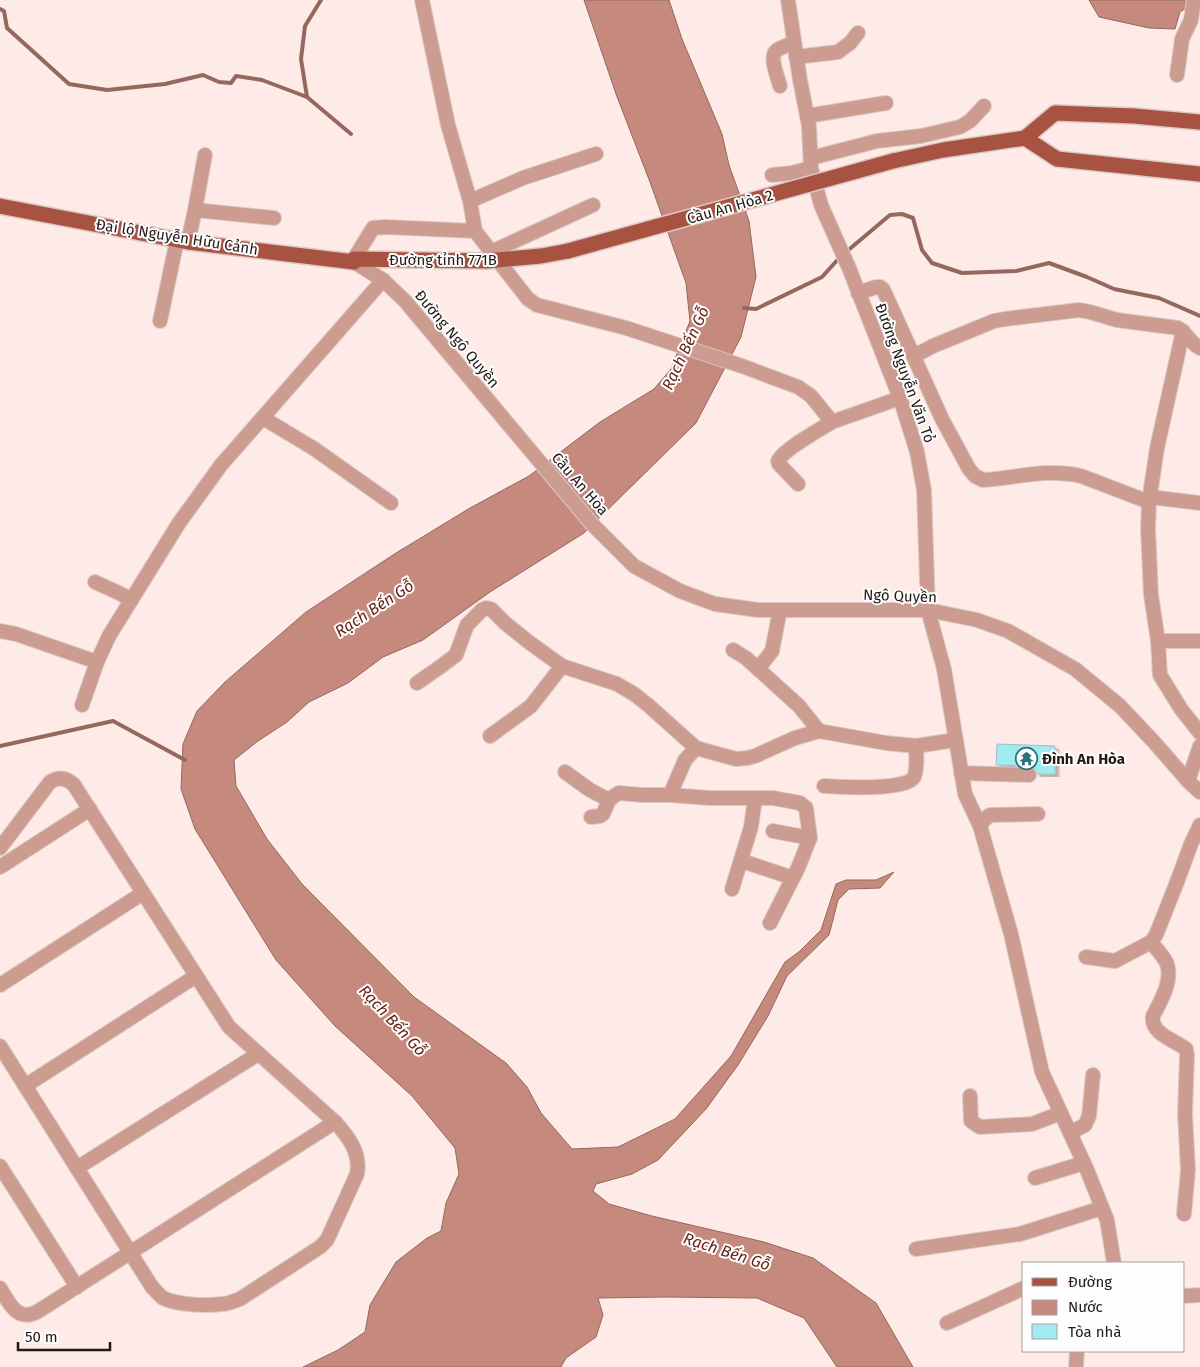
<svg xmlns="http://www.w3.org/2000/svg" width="1200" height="1367" viewBox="0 0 1200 1367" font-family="'Fira Sans',sans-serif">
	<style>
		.water { fill: #c58a7d; stroke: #94685e }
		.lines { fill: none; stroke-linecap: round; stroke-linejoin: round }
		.stream { stroke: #94685e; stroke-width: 4 }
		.building { fill: #9febf2; stroke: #a4bcbe; filter: url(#shadow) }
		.minor-casing { stroke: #dbc9c6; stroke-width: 16 }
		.major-casing { stroke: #dbc9c6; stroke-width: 18 }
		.minor { stroke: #cd9c91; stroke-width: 14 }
		.major { stroke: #a85342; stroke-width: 15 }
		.major-bridge-casing { stroke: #dbc9c6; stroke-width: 18; stroke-linecap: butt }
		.major-bridge { stroke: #a85342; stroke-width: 15 }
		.labels { text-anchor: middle; stroke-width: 4; stroke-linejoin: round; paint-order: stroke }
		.street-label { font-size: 15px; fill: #211917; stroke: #fdfdfd }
		.poi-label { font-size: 15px; font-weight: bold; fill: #211917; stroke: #fdfdfd; text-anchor: start }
		.water-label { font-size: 16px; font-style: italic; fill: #671f12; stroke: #fdfdfd }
	</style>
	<defs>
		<filter id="shadow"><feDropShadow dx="3.5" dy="3.5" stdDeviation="1" flood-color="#0004"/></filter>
	</defs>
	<rect width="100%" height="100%" fill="#feebe7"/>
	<g class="water">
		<path d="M584,0H669L682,39L722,134L729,165L749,221L756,277L741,337L696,423L584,533L490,592L423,640L383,657L348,683L309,702L287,722L258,741L234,760L236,786L267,839L302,884L414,997L506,1063L527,1087L541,1113L572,1149L618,1147L675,1119L731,1056L785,962L800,951L821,930L836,884L846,880H876L894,872L880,888L849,889L838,900L829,935L787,976L768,1016L738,1065L706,1109L658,1160L632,1174L596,1184L593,1191L609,1204L652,1216L764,1242L813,1258L876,1303L913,1367H837L804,1318L757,1298L664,1297L598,1298L603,1315L596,1337L566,1358L561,1367H303L338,1350L365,1332L370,1305L396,1262L427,1238L441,1231L446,1203L459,1174L455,1148L412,1096L335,1026L276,960L195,829L181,789L183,744L197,711L225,682L306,612L396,553L470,508L529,476L600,422L654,389L671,369L690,321L686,283L650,182L616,94Z"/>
		<path d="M1089,0H1188V7L1180,12L1175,29L1149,28L1099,17Z"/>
	</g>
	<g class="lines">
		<g class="stream">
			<path d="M321,0L305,26L301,59L307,97L351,134"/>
			<path d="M0,9L4,11L7,28L69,84L107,90L165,84L203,75L219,82L231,83L236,76L262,80L307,97"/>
			<path d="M846,252L890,215L902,214L913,218L922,250L932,263L962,273L1016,271L1049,263L1087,277L1114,289L1159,298L1200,316"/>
			<path d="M744,308L756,309L822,277L841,256"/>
			<path d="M0,746L113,721L185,760"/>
		</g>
	</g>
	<path class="building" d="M997,744L1055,746V774H1038L1034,768L1029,766L996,765Z"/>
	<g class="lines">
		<defs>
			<g id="minor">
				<path d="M422,0L448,125L470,201"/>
				<path d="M788,0L800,80L809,126L811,168L821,205L849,268L900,398L917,452L924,490L928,610L944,669L965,794L980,826L1011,934L1042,1072L1087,1170L1107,1220L1114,1263"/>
				<path d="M796,57L838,52L850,43L858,33"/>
				<path d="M1177,75L1182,39L1191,20L1194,0"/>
				<path d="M780,86C778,78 769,57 776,51C780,47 789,45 794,43"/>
				<path d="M807,116L886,103"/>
				<path d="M811,158L877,141L921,136L960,127L970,121L984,106"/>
				<path d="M772,175L792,173L811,168"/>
				<path d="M195,210L274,218"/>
				<path d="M475,231L470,201L523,178L596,154"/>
				<path d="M188,242L195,210L205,155"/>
				<path d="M491,252L593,205"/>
				<path d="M354,259L373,228L385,227L475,231L528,299L537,305L626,328L742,366L798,387L811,396L832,422L900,398"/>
				<path d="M354,262L383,280L405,301L592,524L634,566L680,591L715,604L758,610H928L977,620L1008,631L1075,669L1120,706L1154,742L1188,781L1200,792"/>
				<path d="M858,293L876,287H880L883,289L942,419L969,469L975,476L983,480C1016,478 1048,468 1081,476L1149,502"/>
				<path d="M160,321L177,240"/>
				<path d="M1183,331L1157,448L1149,502L1148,529L1151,595L1158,641L1160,675L1181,709L1200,733"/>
				<path d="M914,356L933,346L994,321L1005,319L1079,310L1090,312L1117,320L1178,328C1187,333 1190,343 1200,348"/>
				<path d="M263,418L313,448L391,503"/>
				<path d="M798,484L779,464L778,461C784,449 819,430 832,422"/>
				<path d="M1150,497L1200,503"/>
				<path d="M95,582L121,594L131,600"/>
				<path d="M0,631L16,634L97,662"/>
				<path d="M1158,641H1200"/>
				<path d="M733,650L746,658L799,706L819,731"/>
				<path d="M758,669L772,651L780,610"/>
				<path d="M417,683L440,667L456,655L467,625L482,610L486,608L491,609L505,623L530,643L562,666L617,684L634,694L648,705L696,748L736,759L747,758L755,756L795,738L819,731L886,743L916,746L955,740"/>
				<path d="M82,705L97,662L109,636L179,523L221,465L383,280"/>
				<path d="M490,736L531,706L562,666"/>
				<path d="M696,748L685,760L670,795L710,798H773L800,803L806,808L810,838L798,868L770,923"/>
				<path d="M565,772L590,790L609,800"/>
				<path d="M961,773L1029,775"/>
				<path d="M1188,781L1200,746"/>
				<path d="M824,786C839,787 908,791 914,777C918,768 916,755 916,746"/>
				<path d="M591,817L600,816L603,814L609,800L614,796L619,793L642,795H670"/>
				<path d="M980,826L984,820L990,815L1038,814"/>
				<path d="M773,831L810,838"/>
				<path d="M0,848L50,782C59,776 67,778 74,785L229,1027L335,1122C348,1136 361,1153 357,1174L327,1240L320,1247L240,1299C234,1301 228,1304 222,1304C206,1306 177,1305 163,1298C159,1295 156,1291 152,1287L0,1046"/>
				<path d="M742,861L793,878"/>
				<path d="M0,867L90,809"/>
				<path d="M732,889L751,827L755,798"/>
				<path d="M1151,942C1156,949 1164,956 1167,964C1173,981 1160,1002 1153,1016C1150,1034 1175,1040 1186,1049L1187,1055L1185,1114L1188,1170L1184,1214"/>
				<path d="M1086,957L1115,961L1151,942L1156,935L1177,882L1191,844L1200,825"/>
				<path d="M0,985L143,893"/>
				<path d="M25,1086L196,976"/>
				<path d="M970,1096L971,1121L980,1127L1032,1124L1061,1113"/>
				<path d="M1070,1133L1085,1125L1089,1116L1093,1075"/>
				<path d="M0,1166L77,1287"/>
				<path d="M77,1168L258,1054"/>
				<path d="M1035,1178L1084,1163"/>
				<path d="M916,1249L1020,1234L1102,1208"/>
				<path d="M0,1288C9,1303 17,1322 37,1312L335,1122"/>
				<path d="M1184,1296L1200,1295"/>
				<path d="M947,1323L1024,1288"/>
				<path d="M1076,1367L1077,1351"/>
			</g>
			<g id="major">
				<path d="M1025,138L1057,159L1200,174"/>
				<path d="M893,161L943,150L1025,138L1055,113L1134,116L1200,122"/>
				<path d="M0,206L188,242L354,262V259L486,261L541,256L568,251"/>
			</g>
		</defs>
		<use href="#minor" class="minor-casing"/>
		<use href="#major" class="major-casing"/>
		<use href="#minor" class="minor"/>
		<use href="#major" class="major"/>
		<defs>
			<path id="major-bridge" d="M568,251L893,161"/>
		</defs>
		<use href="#major-bridge" class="major-bridge-casing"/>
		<use href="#major-bridge" class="major-bridge"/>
	</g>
	<defs>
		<symbol id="temple-ring" viewBox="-11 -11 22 22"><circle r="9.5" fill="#fdfdfd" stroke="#297379" stroke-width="1.5"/><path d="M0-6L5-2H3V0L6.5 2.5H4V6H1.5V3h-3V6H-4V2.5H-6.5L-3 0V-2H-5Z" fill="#297379"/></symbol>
	</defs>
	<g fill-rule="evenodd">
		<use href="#temple-ring" x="1014" y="746" width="25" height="25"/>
	</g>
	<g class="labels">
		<g class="street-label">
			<text transform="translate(730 207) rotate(-16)" y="5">Cầu An Hòa 2</text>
			<text transform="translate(177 237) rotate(9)" y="5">Đại lộ Nguyễn Hữu Cảnh</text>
			<text x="443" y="265">Đường tỉnh 771B</text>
			<text transform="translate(457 339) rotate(50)" y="5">Đường Ngô Quyền</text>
			<text transform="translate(905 373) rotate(70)" y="5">Đường Nguyễn Văn Tỏ</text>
			<text transform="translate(580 484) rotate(49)" y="5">Cầu An Hòa</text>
			<text transform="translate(900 596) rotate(2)" y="5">Ngô Quyền</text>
		</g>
		<g class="poi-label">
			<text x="1042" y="764">Đình An Hòa</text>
		</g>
		<g class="water-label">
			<text transform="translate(685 348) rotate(-65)" y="6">Rạch Bến Gỗ</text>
			<text transform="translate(374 608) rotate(-33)" y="6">Rạch Bến Gỗ</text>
			<text transform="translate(393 1020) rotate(47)" y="6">Rạch Bến Gỗ</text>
			<text transform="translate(727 1251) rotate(18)" y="6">Rạch Bến Gỗ</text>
		</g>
	</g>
	<rect x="1022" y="1262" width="162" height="90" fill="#fdfdfd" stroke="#a5a2a1"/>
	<rect x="1032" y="1278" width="25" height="8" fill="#a85342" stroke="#a5a2a1"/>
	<text x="1068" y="1287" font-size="15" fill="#211917">Đường</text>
	<rect x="1032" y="1300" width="25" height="15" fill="#c58a7d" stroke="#a5a2a1"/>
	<text x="1068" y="1312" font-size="15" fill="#211917">Nước</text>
	<rect x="1032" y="1324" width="25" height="15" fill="#9febf2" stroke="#a5a2a1"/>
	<text x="1068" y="1337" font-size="15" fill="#211917">Tòa nhà</text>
	<path d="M18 1342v8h92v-8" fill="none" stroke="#211917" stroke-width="2.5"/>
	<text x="25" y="1342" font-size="15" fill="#211917" stroke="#fdfdfd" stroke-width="4" paint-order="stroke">50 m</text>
</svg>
